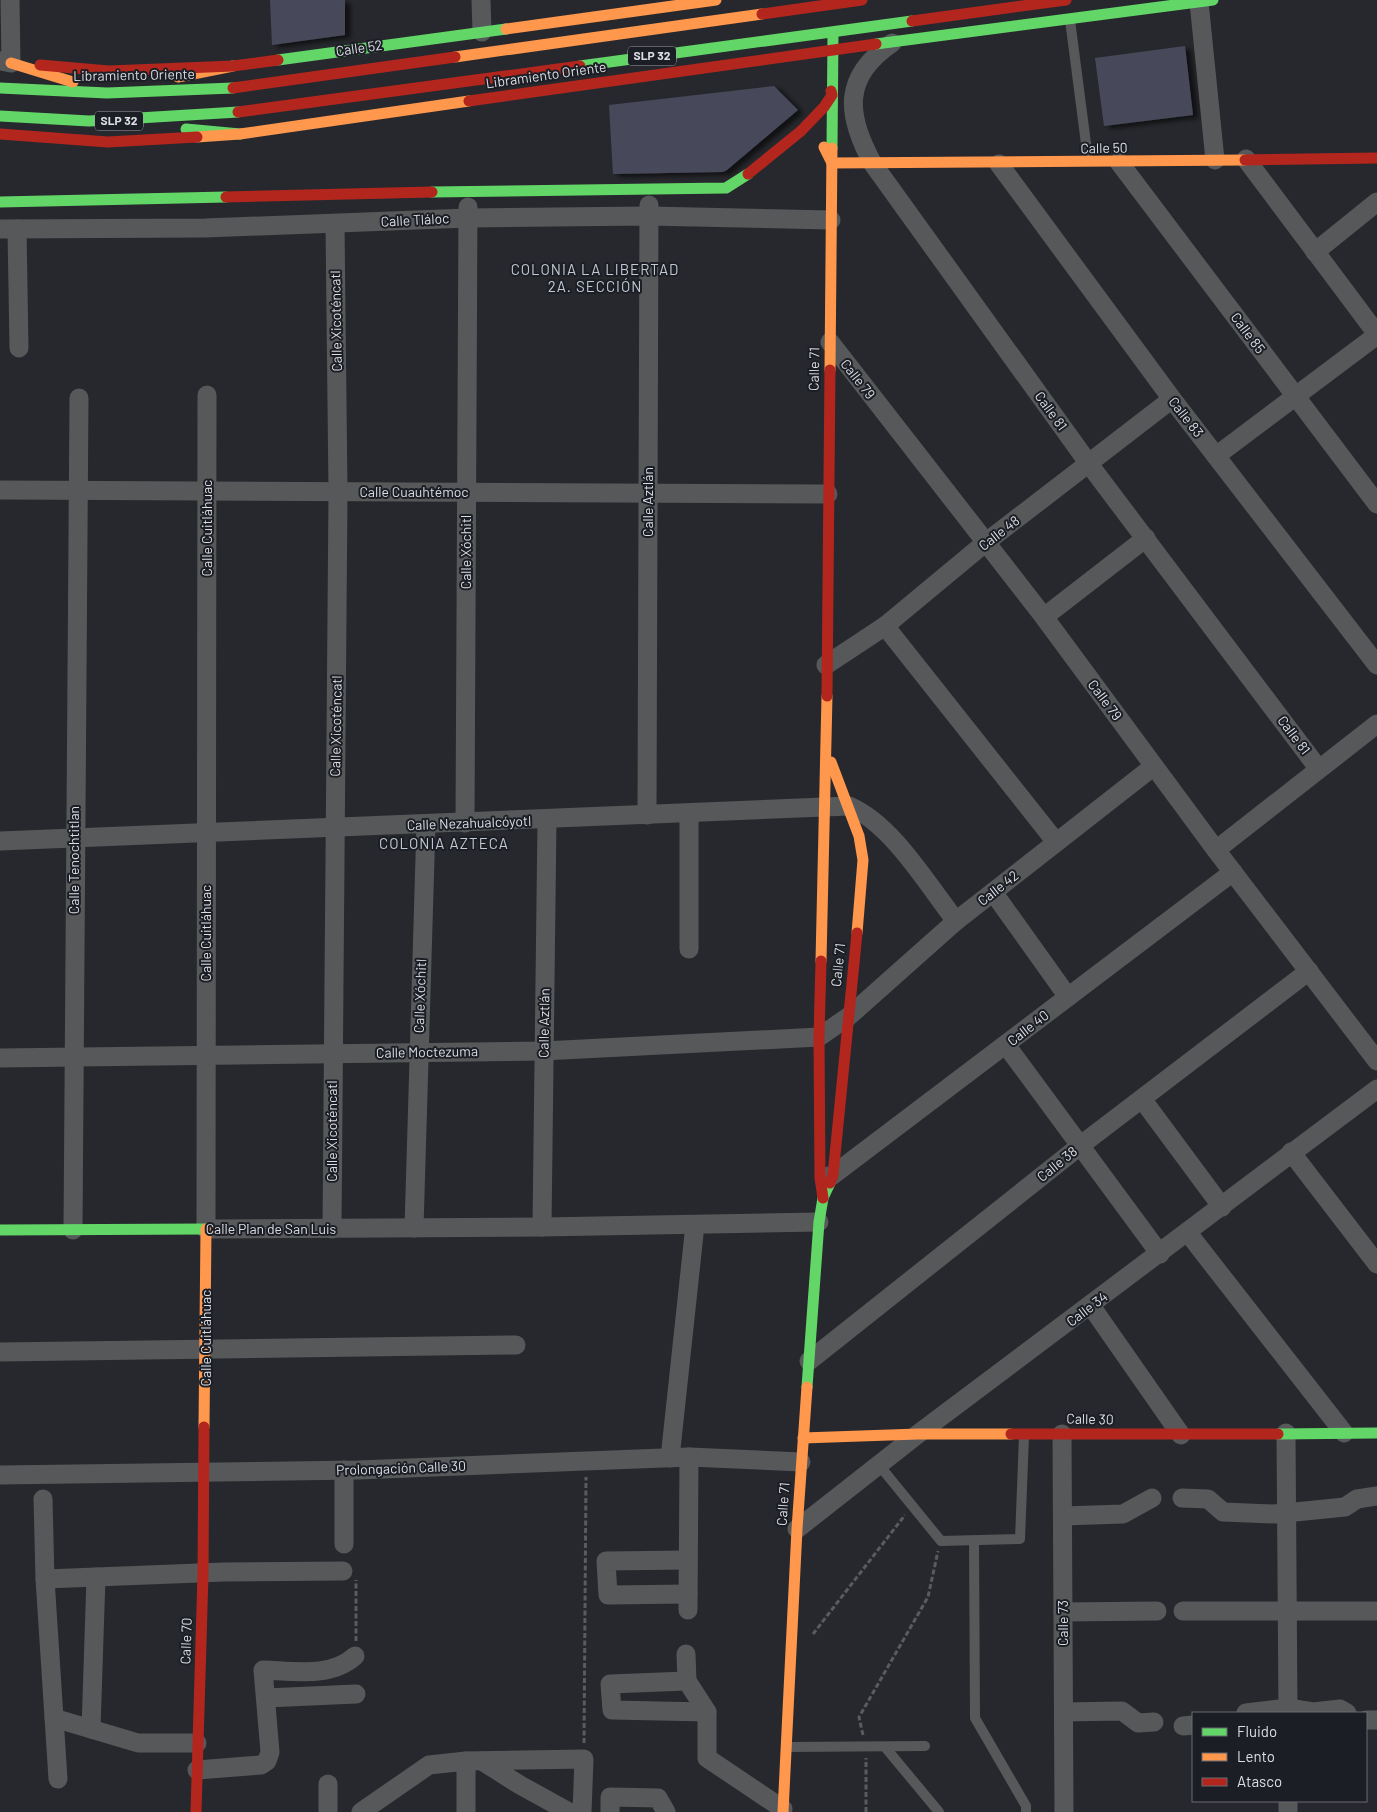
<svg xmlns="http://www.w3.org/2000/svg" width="1377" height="1812" viewBox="0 0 1377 1812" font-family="Barlow,sans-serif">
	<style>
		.building { fill: #464a5a; filter: url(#shadow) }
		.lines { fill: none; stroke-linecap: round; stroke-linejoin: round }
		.path { stroke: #5a5b5d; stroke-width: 3; stroke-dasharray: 5 2.5; stroke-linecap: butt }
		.lane { stroke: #57585a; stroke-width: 10 }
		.street { stroke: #57585a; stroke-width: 19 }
		.fast { stroke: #63d668; stroke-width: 11 }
		.slow { stroke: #ff974d; stroke-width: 11 }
		.jam { stroke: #b3261e; stroke-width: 11 }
		.fast-bridge { stroke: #63d668; stroke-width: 11 }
		.slow-bridge { stroke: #ff974d; stroke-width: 11 }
		.jam-bridge { stroke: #b3261e; stroke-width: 11 }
		.labels { text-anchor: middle; stroke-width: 4; stroke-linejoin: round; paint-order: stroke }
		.shield { fill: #1b1e25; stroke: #a3a4ab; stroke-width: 1 }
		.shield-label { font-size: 12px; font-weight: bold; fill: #dddee4 }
		.street-label { font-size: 14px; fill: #dddee4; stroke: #1b1e25 }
		.neighbourhood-label { font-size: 15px; letter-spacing: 1px; fill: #c4c8d3; stroke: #1b1e25 }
	</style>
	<defs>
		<filter id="shadow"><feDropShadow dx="5.5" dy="3" stdDeviation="2.5" flood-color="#0009"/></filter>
	</defs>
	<rect width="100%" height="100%" fill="#27282d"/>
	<g class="building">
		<path d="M270,0H345V35L272,45Z"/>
		<path d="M1185,46L1193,115L1104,126L1095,58Z"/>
		<path d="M774,86L798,110L727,170L723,172L613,174L609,105Z"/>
	</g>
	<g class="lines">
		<g class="path">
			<path d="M813,1634L905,1515"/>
			<path d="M356,1641V1580"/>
			<path d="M863,1735L859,1717L928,1597L938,1551"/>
			<path d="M584,1743L586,1477"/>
			<path d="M866,1812V1758"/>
		</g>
		<g class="lane">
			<path d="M1070,20L1088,159"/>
			<path d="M879,1465L941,1541L1020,1539L1024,1436"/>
			<path d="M974,1541L975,1718L1026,1806V1812"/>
			<path d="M788,1747L925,1746"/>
			<path d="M885,1747L939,1812"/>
		</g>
		<g class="street">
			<path d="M481,0L482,32"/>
			<path d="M1199,2L1215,160"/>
			<path d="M892,43C842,77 846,115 873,164L1089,464L1318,768"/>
			<path d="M1,61L11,63L10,0"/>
			<path d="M1246,159L1377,334"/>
			<path d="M1119,162L1377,504"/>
			<path d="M999,164L1172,399L1377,665"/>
			<path d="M0,229L205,228L468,218L649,216L831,220"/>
			<path d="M17,229L19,348"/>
			<path d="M1315,252L1377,202"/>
			<path d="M830,342L1044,617L1216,850L1377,1061"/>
			<path d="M207,395L206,1229L542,1227L819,1222"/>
			<path d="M1216,456L1377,335"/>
			<path d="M0,490L828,494"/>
			<path d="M1044,617L1146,538"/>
			<path d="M885,626L1056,842"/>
			<path d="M826,665L885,626L985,543L1172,399"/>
			<path d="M647,815L649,205"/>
			<path d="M465,823L468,207"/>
			<path d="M0,841L849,806C892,824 927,884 956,921"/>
			<path d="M1216,850L1377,724"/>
			<path d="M993,892L1068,997"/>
			<path d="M689,949V813"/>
			<path d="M1006,1045L1160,1254"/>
			<path d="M0,1058L543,1051L819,1037L848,1017L956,921L1154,766"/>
			<path d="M1142,1099L1222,1207"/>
			<path d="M1291,1152L1377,1264"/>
			<path d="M826,1177L833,1175L1233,872"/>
			<path d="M542,1227L547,819"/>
			<path d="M414,1228L426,824"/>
			<path d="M332,1229L338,492L335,224"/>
			<path d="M73,1230L79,398"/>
			<path d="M1188,1233L1344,1433"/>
			<path d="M1091,1306L1181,1435"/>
			<path d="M0,1352L516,1345"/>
			<path d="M809,1361L1081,1145L1309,971"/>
			<path d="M1286,1433L1288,1713"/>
			<path d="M1062,1434L1064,1812"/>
			<path d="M670,1458L695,1225"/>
			<path d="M0,1475L358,1470L689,1457L801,1462"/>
			<path d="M1182,1498L1208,1499L1223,1512L1275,1514L1345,1507L1357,1499L1377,1496"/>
			<path d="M43,1499L45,1579L58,1779"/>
			<path d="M1063,1516L1123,1514L1152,1498"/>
			<path d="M797,1529L918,1434L1377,1089"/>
			<path d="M344,1544V1470"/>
			<path d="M45,1579L224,1572L343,1571"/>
			<path d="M688,1594L608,1595L606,1561L688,1560"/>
			<path d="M688,1610L689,1457"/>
			<path d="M1183,1611H1377"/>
			<path d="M1063,1612L1157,1611"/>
			<path d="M686,1654L687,1681L707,1712V1758L783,1809"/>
			<path d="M687,1681L610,1684L612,1710L707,1712"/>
			<path d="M266,1698L356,1694"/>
			<path d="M1064,1712L1122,1711L1138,1723L1154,1722"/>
			<path d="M1246,1713L1288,1708L1313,1712L1340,1709L1347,1713"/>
			<path d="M54,1718L138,1743H197"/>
			<path d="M1366,1720H1376"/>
			<path d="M1183,1726L1193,1725"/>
			<path d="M91,1729L96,1577"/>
			<path d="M466,1761V1812"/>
			<path d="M482,1761L520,1785L569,1812"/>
			<path d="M197,1770L261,1765L267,1761L270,1752L263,1670C294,1671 331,1678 355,1656"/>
			<path d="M328,1784V1812"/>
			<path d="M1288,1801V1812"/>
			<path d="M361,1812L429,1765L466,1761L584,1759L582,1812"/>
			<path d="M610,1812V1797L658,1798L666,1812"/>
		</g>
		<g class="fast">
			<path d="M876,44L1213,0"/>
			<path d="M278,60L506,29"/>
			<path d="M0,88L107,93L233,88"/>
			<path d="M0,116L89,121L238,112"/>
			<path d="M186,129L240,134"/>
			<path d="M832,148L833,34"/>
			<path d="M432,192L726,188L748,174"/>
			<path d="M0,202L226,197"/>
			<path d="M0,1230L206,1229"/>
			<path d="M807,1387L819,1222L823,1198L830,1183"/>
			<path d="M1278,1434L1377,1433"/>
		</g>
		<g class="slow">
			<path d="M506,29L716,0"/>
			<path d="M11,63L73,82"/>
			<path d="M178,77L233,66"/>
			<path d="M197,137L240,134L469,101"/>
			<path d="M824,147L832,163L1245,160"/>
			<path d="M830,370L832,148"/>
			<path d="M831,762L859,836L863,860L857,933"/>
			<path d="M821,961L827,696"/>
			<path d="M204,1427L206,1229"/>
			<path d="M803,1438L918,1434H1011"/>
			<path d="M783,1812L797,1529L807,1387"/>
		</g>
		<g class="jam">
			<path d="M40,65L109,71L233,66L278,60"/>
			<path d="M469,101L876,44"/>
			<path d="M0,134L108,142L197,137"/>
			<path d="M1245,160L1377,158"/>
			<path d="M748,174L801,131L824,107L832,95L831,91"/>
			<path d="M226,197L432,192"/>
			<path d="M827,696L830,370"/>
			<path d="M821,961L819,1037L820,1178L823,1198"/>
			<path d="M830,1183L833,1175L857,933"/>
			<path d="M1011,1434H1278"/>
			<path d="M196,1812L203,1574L204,1427"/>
		</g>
		<path class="fast-bridge" d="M580,66L912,21"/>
		<path class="slow-bridge" d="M455,57L762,14"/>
		<g class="jam-bridge">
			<path d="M762,14L862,0"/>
			<path d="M912,21L1066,0"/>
			<path d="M233,88L455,57"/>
			<path d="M238,112L580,66"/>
		</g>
	</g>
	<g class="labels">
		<g class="shield">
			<rect x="628" y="46.5" width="48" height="19" rx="4"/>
			<rect x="95" y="111.5" width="48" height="19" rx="4"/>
		</g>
		<g class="shield-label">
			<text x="652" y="60">SLP 32</text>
			<text x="119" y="125">SLP 32</text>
		</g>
		<g class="street-label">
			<text transform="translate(359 48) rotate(-8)" y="5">Calle 52</text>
			<text transform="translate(134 75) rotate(-1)" y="5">Libramiento Oriente</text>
			<text transform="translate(546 75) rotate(-8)" y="5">Libramiento Oriente</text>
			<text transform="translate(1104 148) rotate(-1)" y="5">Calle 50</text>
			<text transform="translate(415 220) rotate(-3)" y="5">Calle Tláloc</text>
			<text transform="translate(336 321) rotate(-91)" y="5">Calle Xicoténcatl</text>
			<text transform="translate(1248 333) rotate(53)" y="5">Calle 85</text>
			<text transform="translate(814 369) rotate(-89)" y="5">Calle 71</text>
			<text transform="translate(858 379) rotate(52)" y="5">Calle 79</text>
			<text transform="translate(1051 411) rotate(54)" y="5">Calle 81</text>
			<text transform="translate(1186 417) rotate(52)" y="5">Calle 83</text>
			<text x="414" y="497">Calle Cuauhtémoc</text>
			<text transform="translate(648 502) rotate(-90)" y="5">Calle Aztlán</text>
			<text transform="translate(207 528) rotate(-90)" y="5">Calle Cuitláhuac</text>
			<text transform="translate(999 533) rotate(-38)" y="5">Calle 48</text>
			<text transform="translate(466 552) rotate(-90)" y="5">Calle Xóchitl</text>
			<text transform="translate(1105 700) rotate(53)" y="5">Calle 79</text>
			<text transform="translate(336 726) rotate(-89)" y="5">Calle Xicoténcatl</text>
			<text transform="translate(1294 735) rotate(53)" y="5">Calle 81</text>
			<text transform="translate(469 823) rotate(-2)" y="5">Calle Nezahualcóyotl</text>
			<text transform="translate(74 860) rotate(-90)" y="5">Calle Tenochtitlan</text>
			<text transform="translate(998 888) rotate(-38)" y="5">Calle 42</text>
			<text transform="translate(206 933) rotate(-90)" y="5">Calle Cuitláhuac</text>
			<text transform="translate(838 965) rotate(-84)" y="5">Calle 71</text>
			<text transform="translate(420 996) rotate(-88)" y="5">Calle Xóchitl</text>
			<text transform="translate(544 1023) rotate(-89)" y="5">Calle Aztlán</text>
			<text transform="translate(1028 1028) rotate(-38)" y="5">Calle 40</text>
			<text transform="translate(427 1052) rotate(-1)" y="5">Calle Moctezuma</text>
			<text transform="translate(332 1131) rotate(-90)" y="5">Calle Xicoténcatl</text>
			<text transform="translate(1057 1164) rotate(-39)" y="5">Calle 38</text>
			<text x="271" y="1234">Calle Plan de San Luis</text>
			<text transform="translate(1087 1309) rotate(-37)" y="5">Calle 34</text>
			<text transform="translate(206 1338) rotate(-90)" y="5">Calle Cuitláhuac</text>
			<text transform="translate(1090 1419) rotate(1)" y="5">Calle 30</text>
			<text transform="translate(401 1468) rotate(-2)" y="5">Prolongación Calle 30</text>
			<text transform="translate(783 1504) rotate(-86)" y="5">Calle 71</text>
			<text transform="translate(1063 1623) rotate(-90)" y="5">Calle 73</text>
			<text transform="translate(186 1641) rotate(-88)" y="5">Calle 70</text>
		</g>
		<g class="neighbourhood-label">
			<text x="595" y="275">COLONIA LA LIBERTAD<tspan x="595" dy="17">2A. SECCIÓN</tspan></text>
			<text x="444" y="849">COLONIA AZTECA</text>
		</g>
	</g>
	<rect x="1192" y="1712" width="175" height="90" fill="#1b1e25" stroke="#696b71"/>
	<rect x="1202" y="1728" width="25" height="8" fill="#63d668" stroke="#696b71"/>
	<text x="1237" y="1737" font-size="15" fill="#dddee4">Fluido</text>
	<rect x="1202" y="1753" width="25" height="8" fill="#ff974d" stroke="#696b71"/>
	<text x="1237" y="1762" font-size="15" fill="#dddee4">Lento</text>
	<rect x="1202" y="1778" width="25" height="8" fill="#b3261e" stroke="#696b71"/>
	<text x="1237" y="1787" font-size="15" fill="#dddee4">Atasco</text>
</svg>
